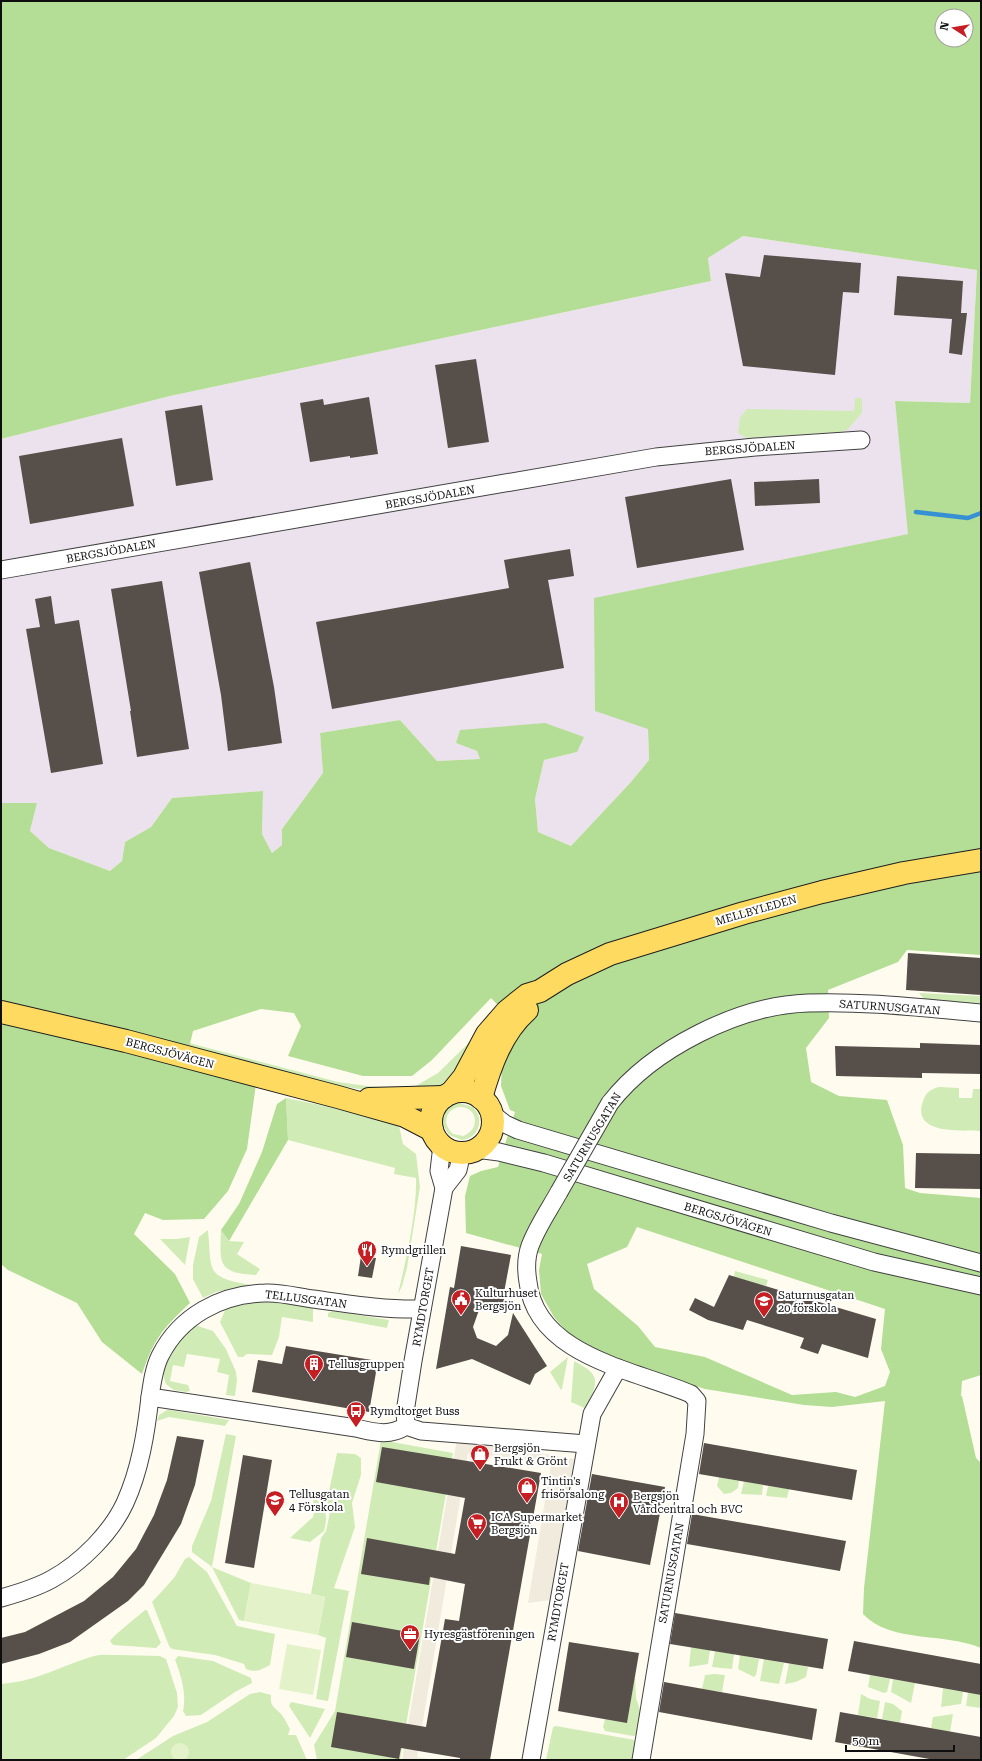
<svg xmlns="http://www.w3.org/2000/svg" width="982" height="1761" viewBox="0 0 982 1761" font-family="'Roboto Serif',serif">
	<style>
		.industrial { fill: #ece2ed }
		.green { fill: #d1ebb7; fill-rule: evenodd }
		.forest { fill: #b4dd95; fill-rule: evenodd }
		.pitch { fill: #e3f2c9 }
		.plaza { fill: #f0ebdd }
		.lines { fill: none; stroke-linecap: round; stroke-linejoin: round }
		.stream { stroke: #3591d3; stroke-width: 4.5 }
		.building { fill: #574f4a }
		.minor-casing { stroke: #414141; stroke-width: 19 }
		.major-casing { stroke: #1f1f1f; stroke-width: 24 }
		.minor { stroke: #fff; stroke-width: 17 }
		.major { stroke: #fedb60; stroke-width: 22 }
		.minor-bridge-casing { stroke: #414141; stroke-width: 19; stroke-linecap: butt }
		.minor-bridge { stroke: #fff; stroke-width: 17 }
		.labels { text-anchor: middle; stroke-width: 4; stroke-linejoin: round; paint-order: stroke }
		.street-label { font-size: 11px; fill: #0e0e0e; stroke: #fff }
		.poi-label { font-size: 11px; fill: #0e0e0e; stroke: #fff; text-anchor: start }
	</style>
	<rect width="100%" height="100%" fill="#fffcef"/>
	<path class="industrial" d="M743,236L977,270L970,403L895,401L909,534L595,598L648,729L649,760L631,782L571,846L538,832L535,799L544,760L577,752L457,743L477,751L480,759L437,761L400,720L320,733L323,773L282,829V845L272,853L262,834L263,791L172,798L151,827L125,842L122,861L110,871L49,848L30,831L37,803H1V439L170,396L711,281L708,258Z"/>
	<g class="green">
		<path d="M855,398H862V413L848,429L842,432L747,438L738,433L740,418L747,409L854,411Z"/>
		<path d="M919,993L981,996V1005L925,1000Z"/>
		<path d="M1,998L147,1032L338,1082L367,1086L403,1088L377,1092L328,1084Z"/>
		<path d="M491,1021L455,1080L439,1088L414,1087L438,1073Z"/>
		<path d="M939,1087L959,1088V1098H972L973,1089H981V1131C961,1130 911,1135 923,1101C926,1093 930,1089 939,1087Z"/>
		<path d="M286,1098L398,1121L403,1144L416,1154L420,1187L407,1268L402,1286L398,1294C406,1260 417,1212 416,1178L394,1174L395,1168L288,1140Z"/>
		<path d="M459,1103L473,1107C485,1119 479,1138 462,1140L449,1135L442,1123C443,1112 449,1105 459,1103ZM459,1107C478,1106 481,1130 463,1136L453,1134C442,1124 445,1110 459,1107Z"/>
		<path d="M208,1230C212,1272 205,1277 251,1285L216,1292L203,1298L193,1279V1265L199,1237Z"/>
		<path d="M221,1230L229,1241L244,1242L237,1254L260,1269L256,1275C217,1273 220,1264 221,1230Z"/>
		<path d="M190,1237L185,1265L160,1239H176Z"/>
		<path d="M735,1271L768,1280L766,1286L734,1277Z"/>
		<path d="M259,1302L288,1303L313,1308V1322L282,1317L279,1337L272,1355L247,1354L243,1357H238L220,1322L226,1308Z"/>
		<path d="M333,1311L389,1320L387,1328L328,1317V1313Z"/>
		<path d="M195,1325L213,1331L226,1349L236,1372L237,1380L235,1396L226,1395L229,1375L217,1372L220,1359L187,1354L184,1367L173,1365L170,1381L188,1385L190,1391L186,1392L174,1390L166,1384C156,1361 181,1340 195,1325Z"/>
		<path d="M568,1357L562,1389L561,1390L550,1372Z"/>
		<path d="M574,1361C603,1376 597,1381 587,1409L571,1402Z"/>
		<path d="M167,1410H170L229,1420L225,1426L169,1417L157,1421L159,1415Z"/>
		<path d="M226,1434L236,1436L212,1567L251,1583L244,1621L239,1620L212,1567L192,1552V1546L211,1501Z"/>
		<path d="M381,1440L453,1453L400,1760H317L314,1745L335,1711Z"/>
		<path d="M337,1453L355,1454L361,1458V1475L352,1503L355,1527L334,1588L349,1591L328,1701L316,1699L326,1638L318,1635L325,1597L311,1594L321,1538L326,1531L328,1522L330,1511L327,1501Z"/>
		<path d="M719,1477L739,1481L738,1488L731,1493L724,1494L717,1486Z"/>
		<path d="M744,1481L763,1485L762,1495L741,1494Z"/>
		<path d="M768,1486L789,1489L787,1498L766,1496Z"/>
		<path d="M313,1498C327,1504 328,1518 324,1531L310,1542L290,1538L313,1517L314,1512Z"/>
		<path d="M189,1557L207,1572L237,1626L275,1634L270,1665C261,1670 255,1673 246,1669L244,1664L215,1655L172,1649L169,1646L152,1602L174,1578L185,1559Z"/>
		<path d="M145,1610H147L161,1643L156,1648L113,1645L110,1641C114,1635 137,1617 145,1610Z"/>
		<path d="M691,1647L710,1650L708,1664L689,1667Z"/>
		<path d="M715,1651L734,1654L732,1669L712,1667Z"/>
		<path d="M119,1655L160,1656L166,1659L177,1693L178,1707L174,1716L156,1738L123,1760H1V1684C38,1681 60,1666 94,1656C101,1654 111,1655 119,1655Z"/>
		<path d="M740,1655L759,1659L756,1675L754,1677L738,1669Z"/>
		<path d="M178,1656L213,1661L251,1678L252,1683L235,1692L201,1715L186,1716L183,1711C187,1695 181,1675 175,1660Z"/>
		<path d="M764,1659L784,1663L779,1684L760,1681Z"/>
		<path d="M789,1663L808,1667L806,1677L796,1682L785,1684Z"/>
		<path d="M714,1674L725,1675L722,1692L702,1689L705,1675Z"/>
		<path d="M635,1675L636,1698L642,1715L637,1735L633,1736L605,1731L603,1727L605,1719L627,1722Z"/>
		<path d="M870,1675L890,1679L887,1692L884,1693L868,1687Z"/>
		<path d="M893,1679L915,1683L911,1703L891,1692Z"/>
		<path d="M943,1688L963,1692L961,1704L941,1707Z"/>
		<path d="M260,1692L271,1695C270,1705 273,1706 279,1712C284,1716 287,1724 290,1729L288,1735H296L307,1760H136L173,1736L207,1722L250,1694Z"/>
		<path d="M968,1692L981,1695V1708L966,1706Z"/>
		<path d="M861,1694L870,1699L880,1701L877,1718L858,1715Z"/>
		<path d="M291,1702L325,1709L310,1738L289,1706Z"/>
		<path d="M885,1702L893,1704L902,1711L900,1723L882,1719Z"/>
		<path d="M953,1714L950,1732L931,1728L933,1717Z"/>
		<path d="M556,1726L635,1740L634,1760H546L553,1727Z"/>
	</g>
	<g class="forest">
		<path d="M1,1H981V955L907,950L898,962L828,990L829,1018L806,1048L811,1082L839,1096L887,1100L903,1145L905,1188L920,1193L981,1198V1375L962,1381L961,1396H962L976,1458L981,1463V1648C944,1632 892,1644 863,1614L864,1588L885,1401L832,1407L804,1405L705,1389L615,1361L572,1338L554,1317L541,1294L539,1270L542,1254L466,1233L465,1196L470,1176L481,1171L498,1167L515,1112L510,1110L501,1086L502,1062L517,1025L491,998L432,1060L412,1076H363L288,1056L301,1026L294,1013L261,1009L193,1031L185,1065L256,1084L247,1149L228,1191L204,1219L163,1220L145,1213L134,1234L175,1274L190,1303C162,1329 154,1339 142,1374L102,1342L77,1303L8,1270L1,1264V803H37L30,831L49,848L110,871L122,861L125,842L151,827L172,798L263,791L262,834L272,853L282,845V829L323,773L320,733L400,720L437,761L480,759L477,751L456,743L460,730L545,723L584,737L577,752L544,760L535,799L538,832L571,846L631,782L649,760L648,729L595,711L594,598L908,534L895,401L970,403L977,270L743,236L708,258L711,281L170,396L1,439ZM942,16H966V40H942ZM637,1227L885,1309L881,1349L890,1372L885,1386L855,1397L836,1392L792,1395L705,1357L655,1347L638,1326L594,1289L587,1264L627,1247Z"/>
		<path d="M286,1098L288,1140L229,1241L221,1230L239,1204L262,1152L277,1104Z"/>
	</g>
	<g class="pitch">
		<path d="M251,1583L325,1597L318,1635L244,1621Z"/>
		<path d="M287,1644L321,1650L313,1695L279,1689Z"/>
		<circle cx="180" cy="1752" r="9"/>
	</g>
	<path class="plaza" d="M457,1439L574,1459L551,1600L528,1603L551,1465L468,1453L417,1757L435,1760H402Z"/>
	<g class="lines">
		<path class="stream" d="M916,512L968,518L981,513"/>
	</g>
	<g class="building">
		<path d="M764,255L861,263L859,293L843,292L835,375L743,366L725,273L760,277Z"/>
		<path d="M897,276L963,281L961,313H967L962,355L949,353L952,319L894,315Z"/>
		<path d="M476,359L489,442L448,448L435,365Z"/>
		<path d="M369,397L378,454L350,458V456L310,462L300,403L323,399L324,405Z"/>
		<path d="M202,405L213,480L176,486L165,411Z"/>
		<path d="M122,438L134,506L30,524L19,456Z"/>
		<path d="M731,479L744,550L637,568L625,497Z"/>
		<path d="M819,479L820,503L755,506L754,482Z"/>
		<path d="M570,549L574,576L548,580L564,668L332,709L316,622L509,588L504,560Z"/>
		<path d="M250,562L274,687L282,743L228,751L221,695L199,572Z"/>
		<path d="M162,581L189,749L137,757L130,711H131L111,589Z"/>
		<path d="M51,596L55,624L79,620L103,764L51,773L26,629L40,627L35,599Z"/>
		<path d="M908,953L981,958V995L906,990Z"/>
		<path d="M920,1043L981,1045V1074L922,1073V1078L836,1076L835,1046L920,1048Z"/>
		<path d="M916,1153L981,1154V1189L915,1188Z"/>
		<path d="M461,1246L511,1255L503,1298L511,1310H479L473,1327L477,1338L496,1346L508,1335L513,1313L547,1366L535,1374L530,1385L472,1359L436,1369L450,1287L454,1288Z"/>
		<path d="M361,1256L376,1258L372,1278L358,1276Z"/>
		<path d="M729,1275L876,1319L868,1358L822,1344L818,1354L800,1348L804,1338L747,1320L743,1330L708,1320L689,1310L695,1298L714,1307Z"/>
		<path d="M286,1346L378,1361L369,1412L252,1392L258,1360L282,1364Z"/>
		<path d="M177,1436L204,1440L195,1485L181,1524L144,1585L128,1601L70,1642L39,1654L1,1664V1638L25,1632L84,1601L113,1577L136,1549L154,1515L167,1480Z"/>
		<path d="M704,1443L857,1470L852,1500L699,1474Z"/>
		<path d="M382,1447L541,1473L490,1760H460V1758L401,1748L399,1759L331,1747L337,1712L426,1727L445,1619L459,1621L465,1584L430,1577L429,1585L361,1574L367,1538L455,1554L465,1498L376,1482Z"/>
		<path d="M243,1455L272,1460L254,1568L225,1563Z"/>
		<path d="M592,1474L665,1487L650,1565L578,1551Z"/>
		<path d="M692,1514L846,1541L840,1571L687,1544Z"/>
		<path d="M675,1613L828,1639L823,1669L670,1644Z"/>
		<path d="M352,1622L420,1634L414,1669L346,1657Z"/>
		<path d="M854,1641L981,1664V1695L848,1671Z"/>
		<path d="M569,1642L639,1653L627,1723L558,1711Z"/>
		<path d="M664,1682L817,1709L812,1740L659,1712Z"/>
		<path d="M840,1712L981,1737V1760H935L835,1742Z"/>
	</g>
	<g class="lines">
		<defs>
			<g id="minor">
				<path d="M1,570L656,457L755,447L861,440"/>
				<path d="M610,1103C652,1049 739,1005 808,1003C866,1001 923,1008 981,1013"/>
				<path d="M491,1113L505,1124L518,1130L831,1223L981,1263"/>
				<path d="M476,1149L499,1152L544,1163L874,1262L981,1286"/>
				<path d="M444,1188L458,1170L462,1152"/>
				<path d="M559,1192C549,1210 537,1227 530,1246C526,1257 526,1270 528,1282C536,1356 635,1370 691,1394L697,1401L695,1434L641,1760"/>
				<path d="M422,1309C385,1310 349,1304 313,1299C298,1297 280,1292 265,1293C221,1294 180,1316 160,1356C154,1368 152,1383 150,1397L356,1428C374,1432 389,1437 406,1426L421,1431L586,1444"/>
				<path d="M406,1426L405,1412L413,1361L444,1188L439,1171L442,1145"/>
				<path d="M1,1598C19,1593 36,1588 52,1579C81,1563 111,1533 125,1503C140,1470 146,1433 150,1397"/>
				<path d="M531,1760L592,1414L618,1368"/>
			</g>
			<g id="major">
				<path d="M1,1012L126,1041L338,1097L405,1116L432,1130"/>
				<circle cx="462" cy="1122" r="31"/>
				<path d="M451,1093L464,1077L487,1034L507,1011L527,995L540,991L567,974L610,954L744,913L822,892L904,873L981,860"/>
				<path d="M481,1098C490,1066 502,1032 527,1010"/>
				<path d="M369,1099L444,1097"/>
			</g>
		</defs>
		<use href="#minor" class="minor-casing"/>
		<use href="#major" class="major-casing"/>
		<use href="#minor" class="minor"/>
		<use href="#major" class="major"/>
		<defs>
			<path id="minor-bridge" d="M559,1192L610,1103"/>
		</defs>
		<use href="#minor-bridge" class="minor-bridge-casing"/>
		<use href="#minor-bridge" class="minor-bridge"/>
	</g>
	<defs>
		<symbol id="restaurant-pin" viewBox="-11 -11 22 30"><path d="M0 17L-7.5 6A9.5 9.5 0 1 1 7.5 6Z" fill="#c51f24" stroke="#fff"/><path d="M-5-6h1v4h1v-4h1v4h1v-4h1v5L-1.5 .5V6h-2V.5L-5-1ZM5-6V6H3V1.5H1.5Q1.5-4 5-6Z" fill="#fff"/></symbol>
		<symbol id="civic-pin" viewBox="-11 -11 22 30"><path d="M0 17L-7.5 6A9.5 9.5 0 1 1 7.5 6Z" fill="#c51f24" stroke="#fff"/><path d="M-.6-6.5H3V-4.5H.6V-3L4-1V1h2V6H-6V1h2V-1L-.6-3ZM-1.2 2.5V6h2.4V2.5Z" fill="#fff"/></symbol>
		<symbol id="school-pin" viewBox="-11 -11 22 30"><path d="M0 17L-7.5 6A9.5 9.5 0 1 1 7.5 6Z" fill="#c51f24" stroke="#fff"/><path d="M0-5L7-2L0 1L-7-2ZM-4 1L0 2.5L4 1V4Q0 6-4 4Z" fill="#fff"/></symbol>
		<symbol id="building-pin" viewBox="-11 -11 22 30"><path d="M0 17L-7.5 6A9.5 9.5 0 1 1 7.5 6Z" fill="#c51f24" stroke="#fff"/><path d="M-4-6H4V6H1V3H-1V6H-4ZM-2.5-4.3h1.7v1.8h-1.7ZM.8-4.3h1.7v1.8H.8ZM-2.5-1h1.7V.8h-1.7ZM.8-1h1.7V.8H.8Z" fill="#fff"/></symbol>
		<symbol id="bus-pin" viewBox="-11 -11 22 30"><path d="M0 17L-7.5 6A9.5 9.5 0 1 1 7.5 6Z" fill="#c51f24" stroke="#fff"/><path d="M-5-6H5V4H4V6H2V4H-2V6H-4V4H-5ZM-3.5-4V0h7V-4ZM-3.5 1.2v1.5H-2V1.2ZM2 1.2v1.5H3.5V1.2Z" fill="#fff"/></symbol>
		<symbol id="shop-pin" viewBox="-11 -11 22 30"><path d="M0 17L-7.5 6A9.5 9.5 0 1 1 7.5 6Z" fill="#c51f24" stroke="#fff"/><path d="M-5-2.5h2.3a2.7 3.5 0 0 1 5.4 0H5L5.5 6h-11ZM-1.5-2.5h3a1.5 2.3 0 0 0-3 0Z" fill="#fff"/></symbol>
		<symbol id="hospital-pin" viewBox="-11 -11 22 30"><path d="M0 17L-7.5 6A9.5 9.5 0 1 1 7.5 6Z" fill="#c51f24" stroke="#fff"/><path d="M-5-5h3v3.5h4V-5h3V5h-3V1.5h-4V5h-3Z" fill="#fff"/></symbol>
		<symbol id="supermarket-pin" viewBox="-11 -11 22 30"><path d="M0 17L-7.5 6A9.5 9.5 0 1 1 7.5 6Z" fill="#c51f24" stroke="#fff"/><path d="M-6-5.5h2.5l.6 2H6L4.5 2H-2.5L-4.4-4H-6ZM-1.5 3.2a1.3 1.3 0 1 0 .1 0ZM3 3.2a1.3 1.3 0 1 0 .1 0Z" fill="#fff"/></symbol>
		<symbol id="office-pin" viewBox="-11 -11 22 30"><path d="M0 17L-7.5 6A9.5 9.5 0 1 1 7.5 6Z" fill="#c51f24" stroke="#fff"/><path d="M-6-3h4V-5.5h4V-3h4V5H-6ZM-1-4.5V-3h2v-1.5ZM-6 0V1H6V0Z" fill="#fff"/></symbol>
	</defs>
	<g fill-rule="evenodd">
		<use href="#restaurant-pin" x="356" y="1239" width="22" height="30"/>
		<use href="#civic-pin" x="450" y="1288" width="22" height="30"/>
		<use href="#school-pin" x="753" y="1290" width="22" height="30"/>
		<use href="#building-pin" x="303" y="1353" width="22" height="30"/>
		<use href="#bus-pin" x="345" y="1400" width="22" height="30"/>
		<use href="#shop-pin" x="469" y="1443" width="22" height="30"/>
		<use href="#shop-pin" x="516" y="1476" width="22" height="30"/>
		<use href="#school-pin" x="264" y="1489" width="22" height="30"/>
		<use href="#hospital-pin" x="608" y="1491" width="22" height="30"/>
		<use href="#supermarket-pin" x="466" y="1512" width="22" height="30"/>
		<use href="#office-pin" x="399" y="1623" width="22" height="30"/>
	</g>
	<g class="labels">
		<g class="street-label">
			<text transform="translate(750 448) rotate(-4)" y="4">BERGSJÖDALEN</text>
			<text transform="translate(430 497) rotate(-10)" y="4">BERGSJÖDALEN</text>
			<text transform="translate(111 551) rotate(-10)" y="4">BERGSJÖDALEN</text>
			<text transform="translate(756 910) rotate(-16)" y="4">MELLBYLEDEN</text>
			<text transform="translate(890 1007) rotate(4)" y="4">SATURNUSGATAN</text>
			<text transform="translate(170 1053) rotate(15)" y="4">BERGSJÖVÄGEN</text>
			<text transform="translate(592 1137) rotate(-59)" y="4">SATURNUSGATAN</text>
			<text transform="translate(728 1219) rotate(17)" y="4">BERGSJÖVÄGEN</text>
			<text transform="translate(306 1299) rotate(7)" y="4">TELLUSGATAN</text>
			<text transform="translate(423 1307) rotate(-80)" y="4">RYMDTORGET</text>
			<text transform="translate(671 1573) rotate(-80)" y="4">SATURNUSGATAN</text>
			<text transform="translate(558 1602) rotate(-80)" y="4">RYMDTORGET</text>
		</g>
		<g class="poi-label">
			<text x="381" y="1254">Rymdgrillen</text>
			<text x="475" y="1297">Kulturhuset<tspan x="475" dy="13">Bergsjön</tspan></text>
			<text x="778" y="1299">Saturnusgatan<tspan x="778" dy="13">20 förskola</tspan></text>
			<text x="328" y="1368">Tellusgruppen</text>
			<text x="370" y="1415">Rymdtorget Buss</text>
			<text x="494" y="1452">Bergsjön<tspan x="494" dy="13">Frukt &amp; Grönt</tspan></text>
			<text x="541" y="1485">Tintin's<tspan x="541" dy="13">frisörsalong</tspan></text>
			<text x="289" y="1498">Tellusgatan<tspan x="289" dy="13">4 Förskola</tspan></text>
			<text x="633" y="1500">Bergsjön<tspan x="633" dy="13">Vårdcentral och BVC</tspan></text>
			<text x="491" y="1521">ICA Supermarket<tspan x="491" dy="13">Bergsjön</tspan></text>
			<text x="424" y="1638">Hyresgästföreningen</text>
		</g>
	</g>
	<rect width="982" height="1761" fill="none" stroke="#0e0e0e" stroke-width="4"/>
	<g transform="translate(954 28) rotate(282)"><circle r="19" fill="#ffffff" stroke="#9f9f9f"/>
	<path d="M0-3L7 15L0 10L-7 15Z" fill="#c51f24"/>
	<text y="-6" font-size="11" font-weight="bold" text-anchor="middle" fill="#0e0e0e">N</text>
	</g>
	<path d="M846 1745v6h108v-6" fill="none" stroke="#0e0e0e" stroke-width="2"/>
	<text x="852" y="1745" font-size="12" fill="#0e0e0e" stroke="#ffffff" stroke-width="3" paint-order="stroke">50 m</text>
</svg>
